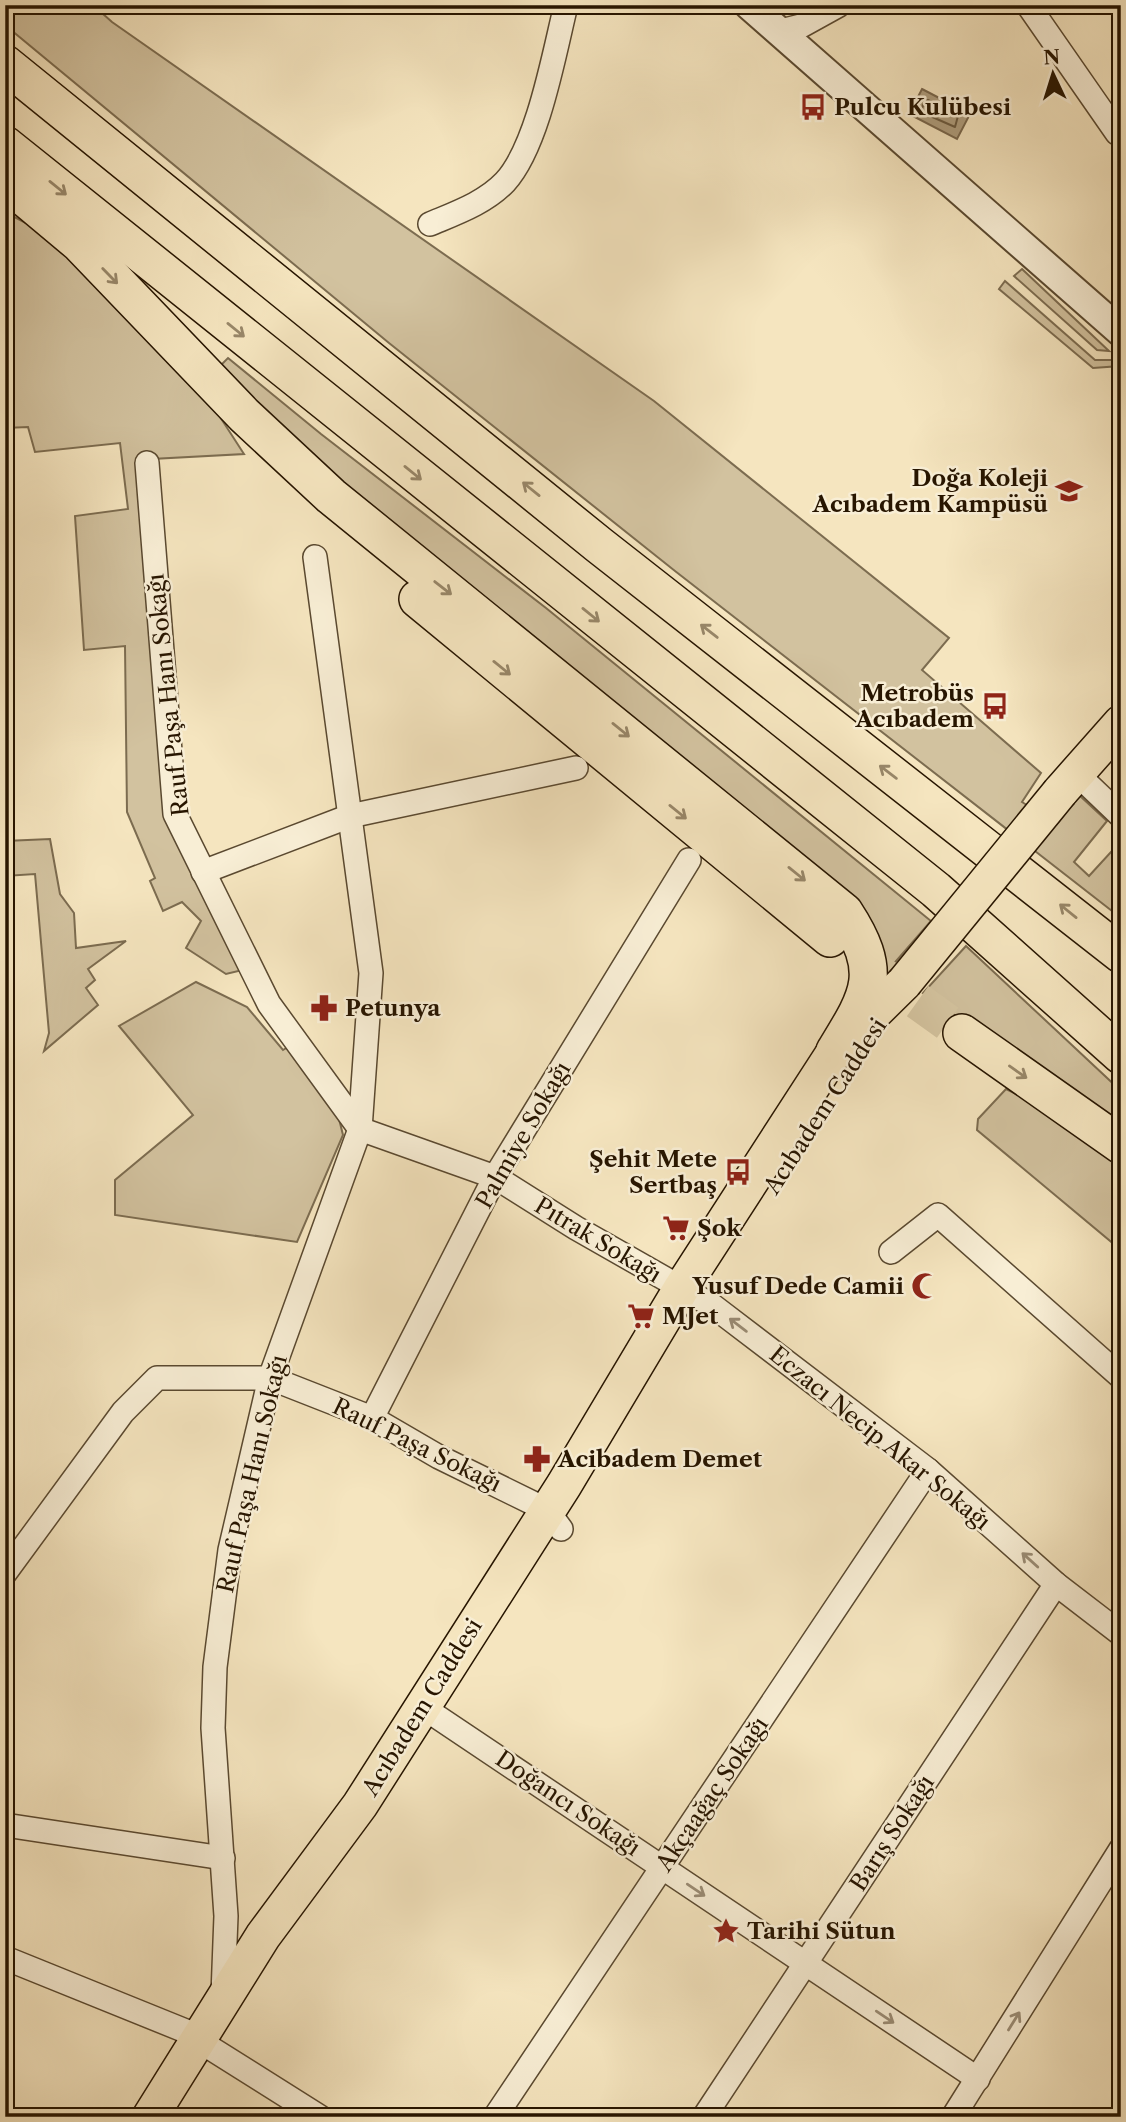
<svg xmlns="http://www.w3.org/2000/svg" width="1126" height="2122" viewBox="0 0 1126 2122" font-family="'Libre Caslon Text',serif">
	<style>
		.green { fill: #d2c29f; stroke: #7c6c50; stroke-width: 2 }
		.water { fill: #af9e7e; stroke: #79674c; stroke-width: 2 }
		.lines { fill: none; stroke-linecap: round; stroke-linejoin: round }
		.shore { stroke: #6b5a3f; stroke-width: 2 }
		.trunk-tunnel { stroke: #d6c6a2; stroke-width: 37; stroke-dasharray: 37 18; stroke-linecap: butt }
		.minor-casing { stroke: #5a4930; stroke-width: 26 }
		.tertiary-casing { stroke: #5a4930; stroke-width: 32 }
		.primary-casing { stroke: #271500; stroke-width: 38 }
		.trunk-casing { stroke: #271500; stroke-width: 40 }
		.minor { stroke: #f8eed5; stroke-width: 23 }
		.tertiary { stroke: #f8eed5; stroke-width: 28 }
		.primary { stroke: #f5e5bf; stroke-width: 35 }
		.trunk { stroke: #f5e5bf; stroke-width: 37 }
		.primary-bridge-casing { stroke: #271500; stroke-width: 38; stroke-linecap: butt }
		.primary-bridge { stroke: #f5e5bf; stroke-width: 35 }
		.oneway { stroke: #988769 }
		.oneway2 { stroke: #9a8c75 }
		.labels { text-anchor: middle; stroke-width: 5; stroke-linejoin: round; paint-order: stroke }
		.poi-label { font-size: 23px; font-weight: bold; fill: #271500; stroke: #f8eed5; text-anchor: start }
		.street-label { font-size: 23px; fill: #271500; stroke: #f8eed5 }
	</style>
	<rect width="100%" height="100%" fill="#f5e5bf"/>
	<filter id="stains"><feTurbulence type="fractalNoise" baseFrequency=".00286" numOctaves="4"/><feColorMatrix values="0 0 0 0 .2 0 0 0 0 .09 0 0 0 0 .02 0 0 0 .5 -.17"/></filter>
	<radialGradient id="worn" r=".72"><stop offset=".6" stop-color="#630" stop-opacity="0"/><stop offset="1" stop-color="#630" stop-opacity=".3"/></radialGradient>
	<g class="green">
		<path d="M5,5H93L112,22L654,401L949,638L922,670L1041,773L1022,802L1057,824L1079,795L1107,821L1074,862L1089,876L1121,841V918L675,571L389,343L5,25Z"/>
		<path d="M5,212L62,242L211,403L244,454L152,459L182,809L255,967L226,974L186,948L201,921L182,902L163,911L150,881L155,878L127,812L125,646L84,650L75,516L128,509L120,443L35,452L28,427L5,428Z"/>
		<path d="M1022,269L1109,351L1097,350L1014,276Z"/>
		<path d="M1005,281L1095,360H1117L1120,366L1093,368L999,289Z"/>
		<path d="M228,358L321,434L546,608L931,921L884,975L329,483L221,365Z"/>
		<path d="M50,839L60,894L74,913L76,948L126,941L88,969L95,980L86,988L98,1005L44,1051L49,1033L35,874L5,876V841Z"/>
		<path d="M966,946L1121,1091V1132L923,993Z"/>
		<path d="M196,982L247,1007L283,1050L291,1045L339,1119L343,1135L297,1242L115,1215V1180L193,1115L119,1026Z"/>
		<path d="M1006,1089L1035,1103L1121,1162V1250L977,1130L978,1119Z"/>
	</g>
	<path class="water" d="M922,89L970,114L957,139L909,114Z"/>
	<g class="lines">
		<path class="shore" d="M928,100L958,116L955,127L921,112L924,102Z"/>
		<path class="trunk-tunnel" d="M873,969L962,1033"/>
		<defs>
			<g id="minor">
				<path d="M1028,5L1117,133"/>
				<path d="M777,32L801,26L839,5"/>
				<path d="M430,224C456,213 485,203 505,182C538,146 554,54 566,5"/>
				<path d="M147,463L175,814L269,1004L360,1129"/>
				<path d="M1075,772L1121,816"/>
				<path d="M203,872L350,816L576,768"/>
				<path d="M360,1129L495,1177L576,1228L713,1306L928,1470L1056,1584L1121,1634"/>
				<path d="M891,1252L938,1215L1121,1377"/>
				<path d="M372,1418L495,1177L689,860"/>
				<path d="M5,1573L123,1412L157,1378H270L372,1418L439,1457L547,1510L561,1529"/>
				<path d="M436,1716L978,2079"/>
				<path d="M5,1825L223,1858"/>
				<path d="M5,1958L198,2036L212,2049L320,2117"/>
				<path d="M223,1994L226,1916L213,1728L215,1667L230,1550L270,1378L360,1129L371,973L315,557"/>
				<path d="M495,2117L928,1470"/>
				<path d="M704,2117L1056,1584"/>
				<path d="M953,2117L1121,1849"/>
			</g>
			<path id="tertiary" d="M749,5L1121,332"/>
			<g id="primary">
				<path d="M1060,792L1121,723"/>
				<path d="M150,2117L263,1936L360,1805L564,1485L681,1289L835,1051L904,983"/>
			</g>
			<g id="trunk">
				<path d="M5,64L599,545L1121,954"/>
				<path d="M5,145L936,890L1121,1055"/>
				<path d="M5,181L79,243L244,415L331,496L844,912C884,973 870,994 835,1051"/>
				<path d="M418,599L830,938"/>
				<path d="M962,1033L1121,1145"/>
			</g>
		</defs>
		<use href="#minor" class="minor-casing"/>
		<use href="#tertiary" class="tertiary-casing"/>
		<use href="#primary" class="primary-casing"/>
		<use href="#trunk" class="trunk-casing"/>
		<use href="#minor" class="minor"/>
		<use href="#tertiary" class="tertiary"/>
		<use href="#primary" class="primary"/>
		<use href="#trunk" class="trunk"/>
		<defs>
			<path id="primary-bridge" d="M904,983L1060,792"/>
		</defs>
		<use href="#primary-bridge" class="primary-bridge-casing"/>
		<use href="#primary-bridge" class="primary-bridge"/>
	</g>
	<defs><path id="oneway-shaft" d="M-6 0H5M1.5-3L5.5 0L1.5 3" fill="none" stroke-width="1.6" stroke-linecap="round" stroke-linejoin="round" transform="scale(1.75)"/></defs>
	<g class="oneway">
		<use href="#oneway-shaft" transform="translate(58 188) rotate(39)"/>
		<use href="#oneway-shaft" transform="translate(110 276) rotate(46)"/>
		<use href="#oneway-shaft" transform="translate(236 330) rotate(39)"/>
		<use href="#oneway-shaft" transform="translate(413 473) rotate(39)"/>
		<use href="#oneway-shaft" transform="translate(531 489) rotate(-141)"/>
		<use href="#oneway-shaft" transform="translate(443 588) rotate(38)"/>
		<use href="#oneway-shaft" transform="translate(591 615) rotate(39)"/>
		<use href="#oneway-shaft" transform="translate(709 631) rotate(-142)"/>
		<use href="#oneway-shaft" transform="translate(502 668) rotate(39)"/>
		<use href="#oneway-shaft" transform="translate(621 730) rotate(39)"/>
		<use href="#oneway-shaft" transform="translate(888 772) rotate(-143)"/>
		<use href="#oneway-shaft" transform="translate(678 812) rotate(39)"/>
		<use href="#oneway-shaft" transform="translate(797 874) rotate(39)"/>
		<use href="#oneway-shaft" transform="translate(1068 911) rotate(-141)"/>
		<use href="#oneway-shaft" transform="translate(1018 1072) rotate(35)"/>
	</g>
	<g class="oneway2">
		<use href="#oneway-shaft" transform="translate(738 1325) rotate(-143)"/>
		<use href="#oneway-shaft" transform="translate(1030 1560) rotate(-138)"/>
		<use href="#oneway-shaft" transform="translate(696 1890) rotate(34)"/>
		<use href="#oneway-shaft" transform="translate(885 2017) rotate(34)"/>
		<use href="#oneway-shaft" transform="translate(1014 2021) rotate(-58)"/>
	</g>
	<defs>
		<symbol id="bus-bare" viewBox="-9 -9 18 18"><path d="M-5-6H5V4H4V6H2V4H-2V6H-4V4H-5ZM-3.5-4V0h7V-4ZM-3.5 1.2v1.5H-2V1.2ZM2 1.2v1.5H3.5V1.2Z" fill="#8f2418" stroke="#f8eed5" stroke-width="2.5" paint-order="stroke"/></symbol>
		<symbol id="school-bare" viewBox="-9 -9 18 18"><path d="M0-5L7-2L0 1L-7-2ZM-4 1L0 2.5L4 1V4Q0 6-4 4Z" fill="#8f2418" stroke="#f8eed5" stroke-width="2.5" paint-order="stroke"/></symbol>
		<symbol id="pharmacy-bare" viewBox="-9 -9 18 18"><path d="M-2-6h4v4h4v4h-4v4h-4v-4h-4v-4h4Z" fill="#8f2418" stroke="#f8eed5" stroke-width="2.5" paint-order="stroke"/></symbol>
		<symbol id="supermarket-bare" viewBox="-9 -9 18 18"><path d="M-6-5.5h2.5l.6 2H6L4.5 2H-2.5L-4.4-4H-6ZM-1.5 3.2a1.3 1.3 0 1 0 .1 0ZM3 3.2a1.3 1.3 0 1 0 .1 0Z" fill="#8f2418" stroke="#f8eed5" stroke-width="2.5" paint-order="stroke"/></symbol>
		<symbol id="mosque-bare" viewBox="-9 -9 18 18"><path d="M3.5-4.9A6 6 0 1 0 3.5 4.9A5 5 0 1 1 3.5-4.9Z" fill="#8f2418" stroke="#f8eed5" stroke-width="2.5" paint-order="stroke"/></symbol>
		<symbol id="sight-bare" viewBox="-9 -9 18 18"><path d="M0-6L1.8-2.2L6-1.7L2.9 1.2L3.7 5.4L0 3.3L-3.7 5.4L-2.9 1.2L-6-1.7L-1.8-2.2Z" fill="#8f2418" stroke="#f8eed5" stroke-width="2.5" paint-order="stroke"/></symbol>
	</defs>
	<g fill-rule="evenodd">
		<use href="#bus-bare" x="794" y="88" width="38" height="38"/>
		<use href="#school-bare" x="1050" y="472" width="38" height="38"/>
		<use href="#bus-bare" x="976" y="687" width="38" height="38"/>
		<use href="#pharmacy-bare" x="305" y="989" width="38" height="38"/>
		<use href="#bus-bare" x="719" y="1153" width="38" height="38"/>
		<use href="#supermarket-bare" x="657" y="1209" width="38" height="38"/>
		<use href="#mosque-bare" x="906" y="1267" width="38" height="38"/>
		<use href="#supermarket-bare" x="622" y="1297" width="38" height="38"/>
		<use href="#pharmacy-bare" x="518" y="1440" width="38" height="38"/>
		<use href="#sight-bare" x="707" y="1912" width="38" height="38"/>
	</g>
	<g class="labels">
		<g class="poi-label">
			<text x="834" y="115">Pulcu Kulübesi</text>
			<text x="1048" y="486" text-anchor="end">Doğa Koleji<tspan x="1048" dy="26">Acıbadem Kampüsü</tspan></text>
			<text x="974" y="701" text-anchor="end">Metrobüs<tspan x="974" dy="26">Acıbadem</tspan></text>
			<text x="345" y="1016">Petunya</text>
			<text x="717" y="1167" text-anchor="end">Şehit Mete<tspan x="717" dy="26">Sertbaş</tspan></text>
			<text x="697" y="1236">Şok</text>
			<text x="904" y="1294" text-anchor="end">Yusuf Dede Camii</text>
			<text x="662" y="1324">MJet</text>
			<text x="558" y="1467">Acibadem Demet</text>
			<text x="747" y="1939">Tarihi Sütun</text>
		</g>
		<g class="street-label">
			<text transform="translate(168 695) rotate(-96)" y="8">Rauf Paşa Hanı Sokağı</text>
			<text transform="translate(825 1106) rotate(-57)" y="8">Acıbadem Caddesi</text>
			<text transform="translate(523 1135) rotate(-60)" y="8">Palmiye Sokağı</text>
			<text transform="translate(598 1240) rotate(31)" y="8">Pıtrak Sokağı</text>
			<text transform="translate(880 1438) rotate(39)" y="8">Eczacı Necip Akar Sokağı</text>
			<text transform="translate(417 1445) rotate(26)" y="8">Rauf Paşa Sokağı</text>
			<text transform="translate(252 1474) rotate(-77)" y="8">Rauf Paşa Hanı Sokağı</text>
			<text transform="translate(422 1707) rotate(-58)" y="8">Acıbadem Caddesi</text>
			<text transform="translate(712 1794) rotate(-56)" y="8">Akçaağaç Sokağı</text>
			<text transform="translate(568 1803) rotate(34)" y="8">Doğancı Sokağı</text>
			<text transform="translate(892 1833) rotate(-57)" y="8">Barış Sokağı</text>
		</g>
	</g>
	<rect width="1126" height="2122" fill="none" stroke="#f5e5bf" stroke-width="28"/>
	<rect x="7" y="7" width="1112" height="2108" fill="none" stroke="#271500" stroke-width="3.5"/>
	<rect x="14" y="14" width="1098" height="2094" fill="none" stroke="#271500" stroke-width="2"/>
	<g transform="translate(1053 74) rotate(356)" stroke="#f8eed5" stroke-width="5" paint-order="stroke">
	<path d="M0-5L12 26L0 18L-12 26Z" fill="#271500"/>
	<text y="-10" font-size="19" font-weight="bold" text-anchor="middle" fill="#271500">N</text>
	</g>
	<rect width="100%" height="100%" filter="url(#stains)"/>
	<rect width="100%" height="100%" fill="url(#worn)"/>
</svg>
